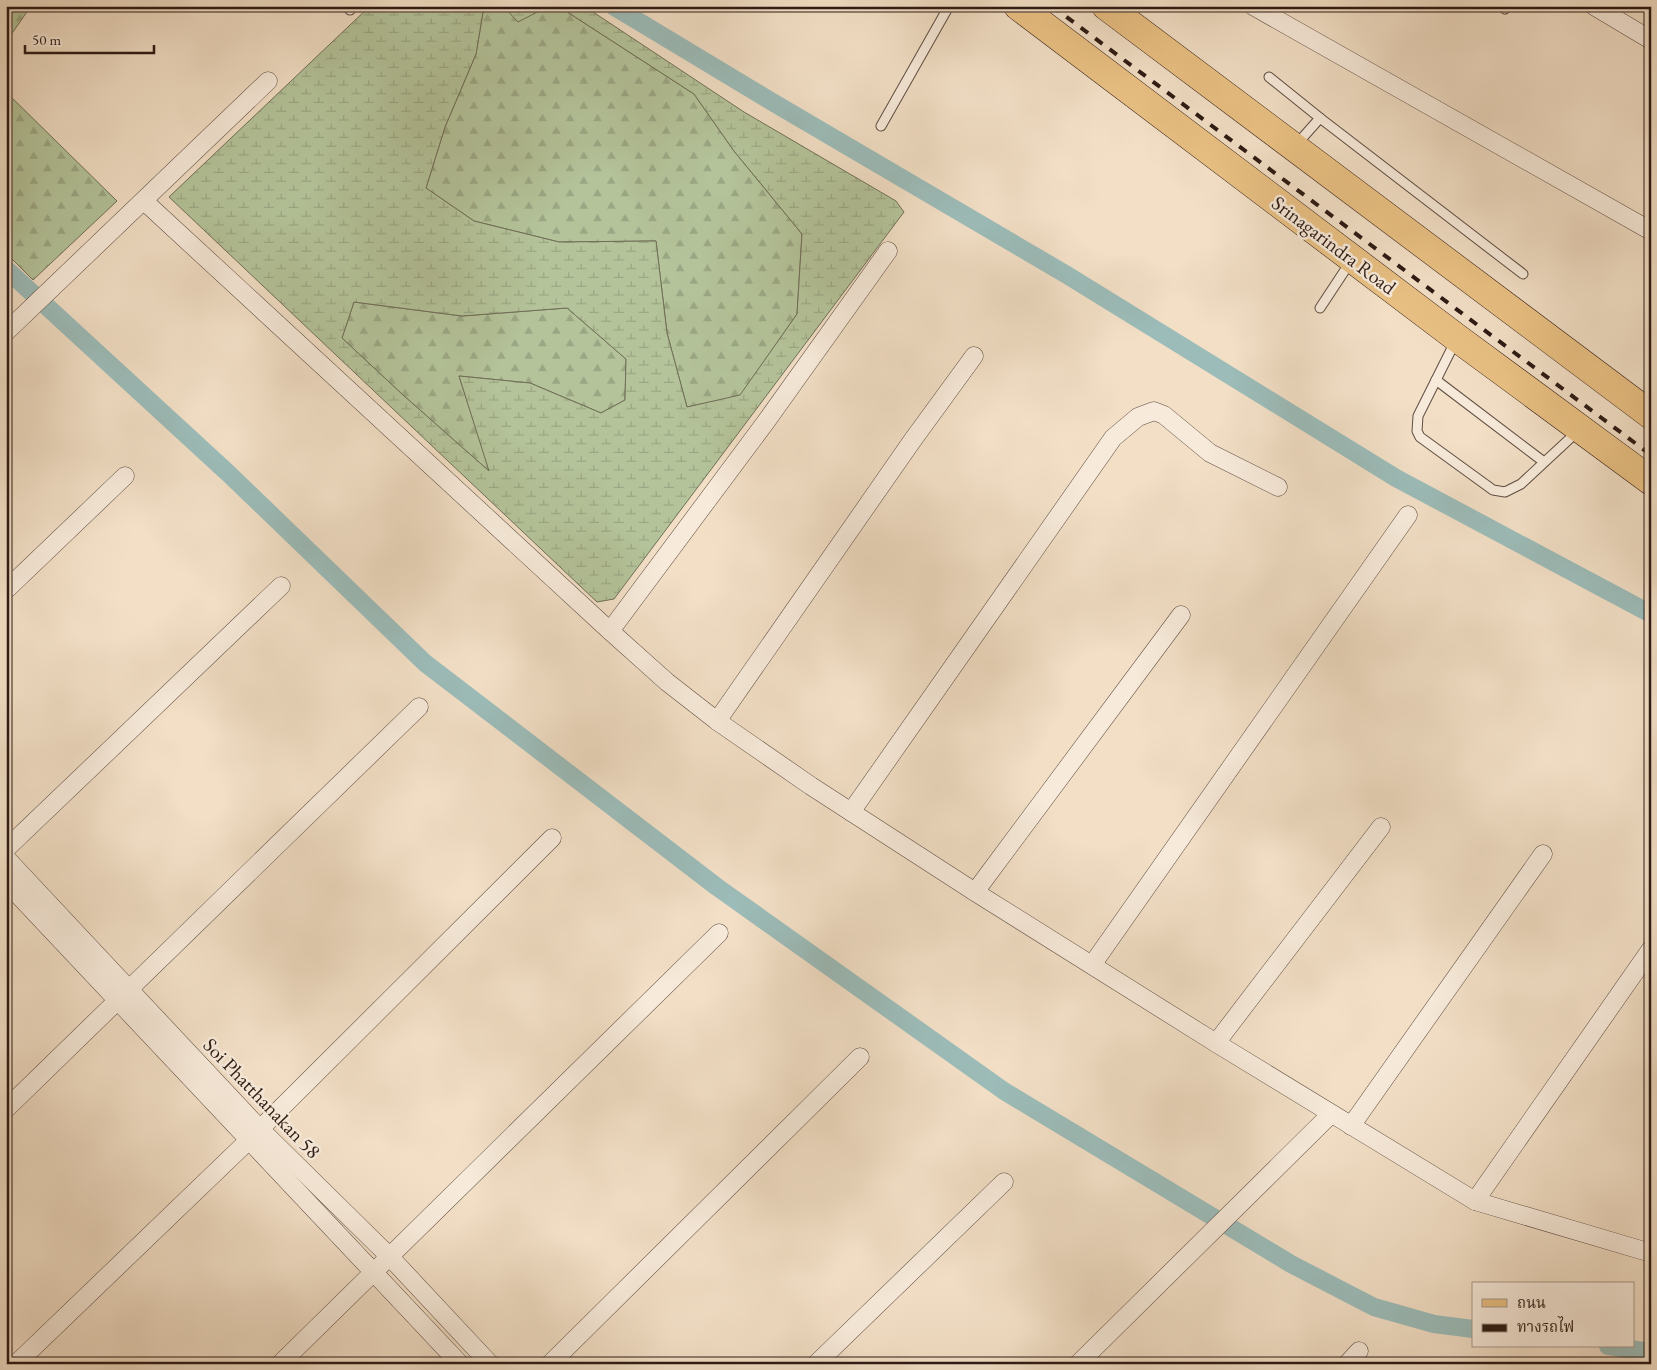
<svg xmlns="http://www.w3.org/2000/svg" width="1657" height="1370" viewBox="0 0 1657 1370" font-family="'EB Garamond','Noto Serif Thai',serif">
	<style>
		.forest { fill: url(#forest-firs); stroke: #706f58 }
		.wetland { fill: url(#wetland-marsh); stroke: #706f58; fill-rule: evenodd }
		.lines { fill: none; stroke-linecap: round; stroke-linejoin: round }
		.canal { stroke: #9cbcb9; stroke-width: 18 }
		.lane-casing { stroke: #5e4c41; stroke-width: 11 }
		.street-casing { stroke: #5e4c41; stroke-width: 19 }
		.primary-casing { stroke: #2d1b15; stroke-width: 29 }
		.lane { stroke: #f7eada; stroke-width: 9 }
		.street { stroke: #f7eada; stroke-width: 18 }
		.primary { stroke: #e9c083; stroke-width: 28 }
		.rail { stroke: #2d1b15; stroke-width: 4; stroke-dasharray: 9 9; stroke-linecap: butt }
		.labels { text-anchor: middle; stroke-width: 5; stroke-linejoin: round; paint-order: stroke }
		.street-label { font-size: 20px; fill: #2d1b15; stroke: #f7eada }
	</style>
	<defs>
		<pattern id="forest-firs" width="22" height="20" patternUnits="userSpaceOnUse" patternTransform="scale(1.25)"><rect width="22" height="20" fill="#b4c39a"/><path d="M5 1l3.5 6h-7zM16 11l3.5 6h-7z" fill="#9ba784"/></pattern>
		<pattern id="wetland-marsh" width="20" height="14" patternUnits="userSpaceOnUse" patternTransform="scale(1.25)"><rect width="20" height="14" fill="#b4c39a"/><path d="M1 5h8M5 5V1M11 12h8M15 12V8" fill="none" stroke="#9ba784"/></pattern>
	</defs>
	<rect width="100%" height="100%" fill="#f2dfc6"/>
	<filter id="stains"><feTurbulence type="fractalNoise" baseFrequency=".004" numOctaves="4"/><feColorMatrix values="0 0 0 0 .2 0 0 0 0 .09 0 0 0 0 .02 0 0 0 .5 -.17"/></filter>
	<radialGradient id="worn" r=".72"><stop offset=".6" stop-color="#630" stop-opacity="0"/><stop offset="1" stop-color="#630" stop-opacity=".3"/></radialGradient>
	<g class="forest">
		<path d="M6,6H31L6,42Z"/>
		<path d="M484,6H503L518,21L549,6H558L694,94L734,151L802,234L797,314L740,396L687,407L667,333L656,241L559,242L474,221L426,188L445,127L476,54Z"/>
		<path d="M6,92L117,201L33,280L6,253Z"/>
		<path d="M354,302L462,316L567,308L626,359L625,400L601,413L530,383L459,376L490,472L403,395L342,338Z"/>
	</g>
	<g class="wetland">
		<path d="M370,6H484L476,54L445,127L426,188L474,221L559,242L656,241L667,333L687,407L740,395L797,314L802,234L734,151L694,94L558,6H584L744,112L896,201L904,212L614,599L597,602L169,197ZM354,302L462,316L567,308L626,359L625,400L601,413L530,383L459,376L489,471L403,395L342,338Z"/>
		<path d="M503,6H549L518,22Z"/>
	</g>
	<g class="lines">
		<g class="canal">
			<path d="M613,6L774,103L1067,275L1396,478L1651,614"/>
			<path d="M6,269L229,474L425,663L717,887L1004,1091L1291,1264L1374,1307L1434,1324L1473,1329"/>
			<path d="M1608,1346L1651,1352"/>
		</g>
		<defs>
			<g id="lane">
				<path d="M346,6L350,10L354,6"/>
				<path d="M1505,9L1506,6"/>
				<path d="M1269,77L1320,118L1296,145"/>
				<path d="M1320,118L1523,274"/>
				<path d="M881,126L949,6"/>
				<path d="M1320,308L1351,261"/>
				<path d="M1456,340L1418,416L1417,431L1420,437L1493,490L1505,492L1521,484L1578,431"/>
				<path d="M1436,380L1544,462"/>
			</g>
			<g id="street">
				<path d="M1253,6L1651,231"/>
				<path d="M1594,6L1651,40"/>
				<path d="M144,201L610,631L667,682L717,721L811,786L975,892L1216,1043L1475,1201L1651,1253"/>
				<path d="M6,332L268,81"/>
				<path d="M6,590L125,476"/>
				<path d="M610,631L765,423L888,251"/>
				<path d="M717,721L912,441L974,356"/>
				<path d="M851,812L1113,438L1138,417L1154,411L1164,415L1210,453L1278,487"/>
				<path d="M6,849L281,586"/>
				<path d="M6,858L260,1129L390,1257L490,1364"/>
				<path d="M6,882L460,1364"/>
				<path d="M975,892L1181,615"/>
				<path d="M1092,965L1408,515"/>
				<path d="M1216,1043L1381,827"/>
				<path d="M6,1109L419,707"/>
				<path d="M1351,1126L1543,854"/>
				<path d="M1475,1201L1651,949"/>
				<path d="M16,1364L249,1140L552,838"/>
				<path d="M280,1364L719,933"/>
				<path d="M550,1364L860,1057"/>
				<path d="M816,1364L1004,1182"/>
				<path d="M1078,1364L1331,1114"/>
				<path d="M1347,1364L1359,1351"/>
			</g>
			<g id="primary">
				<path d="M1018,6L1457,338L1651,481"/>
				<path d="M1106,6L1651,415"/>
			</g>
		</defs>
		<use href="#lane" class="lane-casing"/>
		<use href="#street" class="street-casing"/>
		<use href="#primary" class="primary-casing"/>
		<use href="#lane" class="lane"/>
		<use href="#street" class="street"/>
		<use href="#primary" class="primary"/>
		<path class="rail" d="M1052,6L1651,455"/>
	</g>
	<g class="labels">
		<g class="street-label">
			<text transform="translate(1334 245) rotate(37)" y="7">Srinagarindra Road</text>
			<text transform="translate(262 1098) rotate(46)" y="7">Soi Phatthanakan 58</text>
		</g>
	</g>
	<rect width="1657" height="1370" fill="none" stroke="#f2dfc6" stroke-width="25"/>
	<rect x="8" y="8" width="1642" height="1355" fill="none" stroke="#2d1b15" stroke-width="2.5"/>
	<rect x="12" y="12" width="1632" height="1345" fill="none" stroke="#2d1b15"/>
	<rect x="1472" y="1282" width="162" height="65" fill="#f7eada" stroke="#a6978b"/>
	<rect x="1482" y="1299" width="25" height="8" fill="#e9c083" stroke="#a6978b"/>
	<text x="1517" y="1308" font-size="15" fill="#2d1b15">ถนน</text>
	<rect x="1482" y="1324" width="25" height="8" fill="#2d1b15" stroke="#a6978b"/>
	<text x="1517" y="1332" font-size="15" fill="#2d1b15">ทางรถไฟ</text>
	<path d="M25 45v8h129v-8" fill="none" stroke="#2d1b15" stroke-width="2.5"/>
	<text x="32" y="45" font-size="15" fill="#2d1b15" stroke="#f7eada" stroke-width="4" paint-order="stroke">50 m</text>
	<rect width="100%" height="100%" filter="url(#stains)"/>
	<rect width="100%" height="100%" fill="url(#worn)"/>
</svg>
